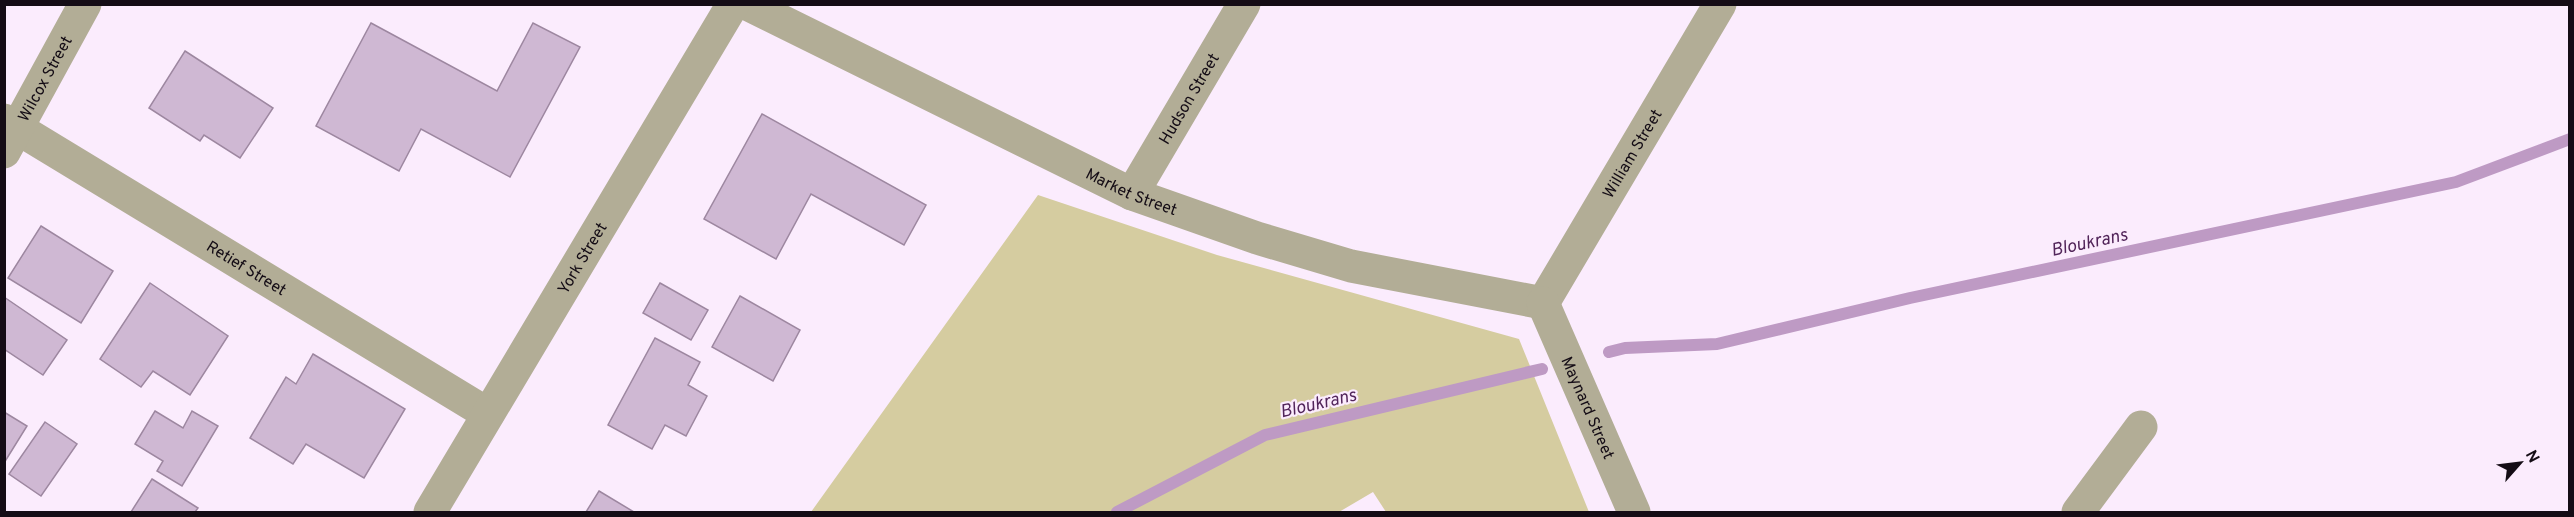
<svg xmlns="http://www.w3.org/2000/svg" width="2574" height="517" viewBox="0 0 2574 517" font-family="Overpass,sans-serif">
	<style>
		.green { fill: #d5cca0 }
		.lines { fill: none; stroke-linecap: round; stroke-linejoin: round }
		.stream { stroke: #be9ac4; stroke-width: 12 }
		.building { fill: #cfb8d3; stroke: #9d87a0; stroke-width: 1.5 }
		.street { stroke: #b2ad96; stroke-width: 33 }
		.labels { text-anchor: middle; stroke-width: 4.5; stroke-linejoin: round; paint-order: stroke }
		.street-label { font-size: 16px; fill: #140c15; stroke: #fbecfd }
		.water-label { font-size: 18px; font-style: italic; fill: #52255a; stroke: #fbecfd }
	</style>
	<rect width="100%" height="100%" fill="#fbecfd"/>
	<path class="green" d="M1038,195L1217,255L1519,339L1589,512H1386L1373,492L1339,512H811Z"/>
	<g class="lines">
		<g class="stream">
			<path d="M1609,352L1625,348L1717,344L1910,298L2456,182L2570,139"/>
			<path d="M1117,512L1265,435L1542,369"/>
		</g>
	</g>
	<g class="building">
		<path d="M371,23L497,91L533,23L580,47L510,177L421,129L399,171L316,126Z"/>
		<path d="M185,51L273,108L240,158L204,135L200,141L149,108Z"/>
		<path d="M762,114L926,205L904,245L811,194L776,259L704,219Z"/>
		<path d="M41,226L113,271L81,323L8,278Z"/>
		<path d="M150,283L228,336L190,395L153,371L141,387L100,359Z"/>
		<path d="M660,283L708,310L691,340L643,313Z"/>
		<path d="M740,296L800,330L773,381L712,347Z"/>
		<path d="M4,297L67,340L43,375L4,349Z"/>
		<path d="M655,338L700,362L688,385L707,396L686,436L665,425L652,449L608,425Z"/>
		<path d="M313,354L405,409L364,478L306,444L293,464L250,438L286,377L296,384Z"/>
		<path d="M155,411L183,428L192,411L218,426L182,486L157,471L163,461L135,444Z"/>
		<path d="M4,412L27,426L4,463Z"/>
		<path d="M45,422L77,444L41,496L9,474Z"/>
		<path d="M152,479L198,508L195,512H131Z"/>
		<path d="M599,491L634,512H586Z"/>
	</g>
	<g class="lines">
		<g class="street">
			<path id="s1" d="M747,4L1132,194L1257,238L1351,266L1543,303"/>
			<path id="s2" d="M4,120L488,414"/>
			<path id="s3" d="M4,152L85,4"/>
			<path id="s4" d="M1132,194L1244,4"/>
			<path id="s5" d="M1543,303L1720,4"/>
			<path id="s6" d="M1543,303L1634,512"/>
			<path id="s7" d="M430,512L733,4"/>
			<path d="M2078,512L2141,427"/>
		</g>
	</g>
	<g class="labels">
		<g class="street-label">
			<text dy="6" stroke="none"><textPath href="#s3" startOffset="84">Wilcox Street</textPath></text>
			<text dy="6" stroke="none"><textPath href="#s4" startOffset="111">Hudson Street</textPath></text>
			<text dy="6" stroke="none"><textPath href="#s5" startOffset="174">William Street</textPath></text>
			<text dy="6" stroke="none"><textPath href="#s1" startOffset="428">Market Street</textPath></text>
			<text dy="6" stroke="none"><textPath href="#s7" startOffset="296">York Street</textPath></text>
			<text dy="6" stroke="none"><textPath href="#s2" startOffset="284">Retief Street</textPath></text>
			<text dy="6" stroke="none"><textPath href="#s6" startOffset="114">Maynard Street</textPath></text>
		</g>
		<g class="water-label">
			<text transform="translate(2089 242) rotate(-12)" y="6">Bloukrans</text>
			<text transform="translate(1318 403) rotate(-13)" y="6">Bloukrans</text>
		</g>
	</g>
	<rect width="2574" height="517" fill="none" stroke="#140c15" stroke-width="12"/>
	<g transform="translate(2520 463) rotate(62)" stroke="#fbecfd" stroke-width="4.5" paint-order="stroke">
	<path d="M0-4.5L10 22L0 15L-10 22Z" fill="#140c15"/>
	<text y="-9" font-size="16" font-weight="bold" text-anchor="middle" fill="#140c15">N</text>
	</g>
</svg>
